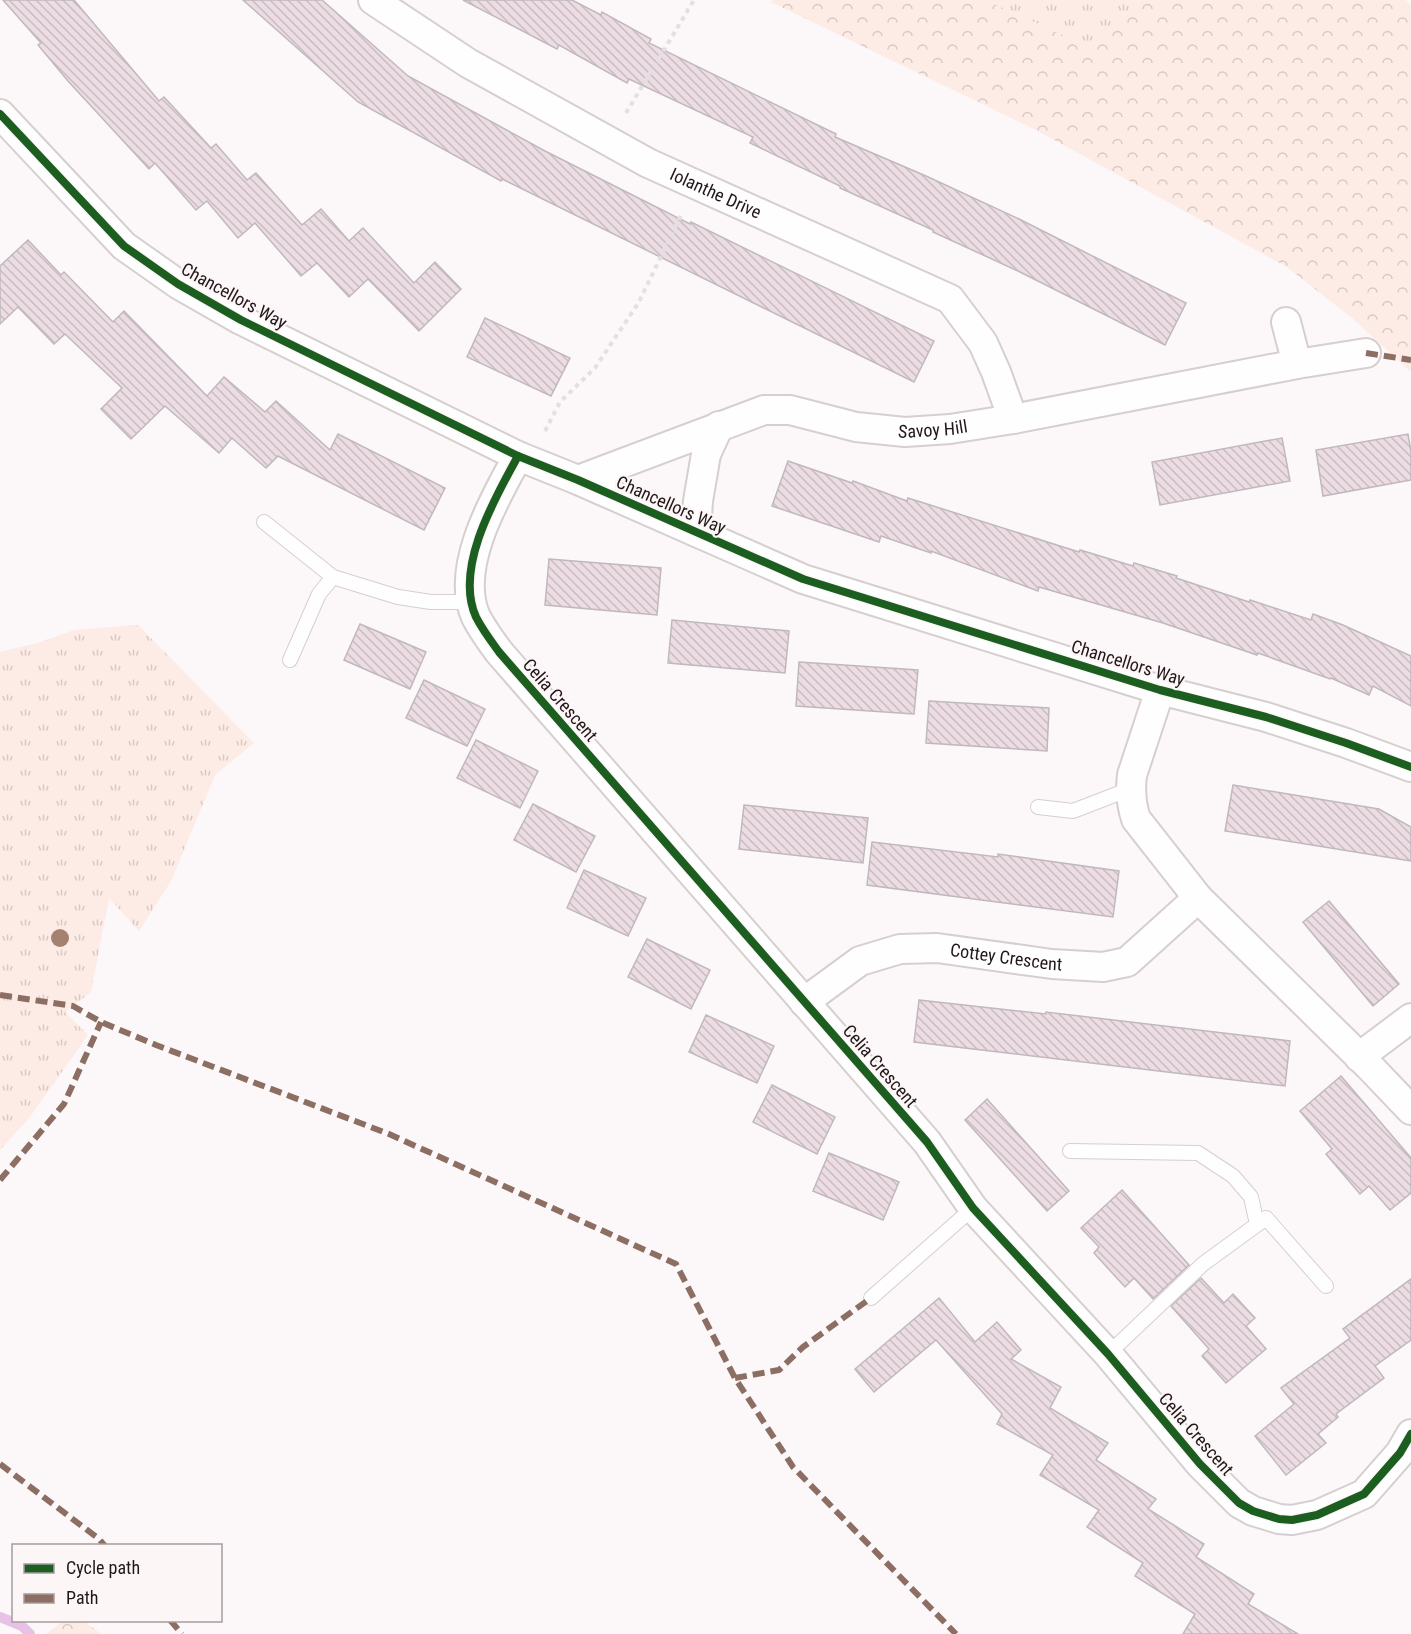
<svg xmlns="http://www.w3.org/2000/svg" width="1411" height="1634" viewBox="0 0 1411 1634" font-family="'Roboto Condensed',sans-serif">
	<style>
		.grass { fill: url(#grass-tufts) }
		.forest { fill: url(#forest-crowns) }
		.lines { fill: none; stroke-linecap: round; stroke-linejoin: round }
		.stream { stroke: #e8c2e6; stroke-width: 10 }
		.building { fill: url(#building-back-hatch); stroke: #c0b9bc; stroke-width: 1.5 }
		.lane-casing { stroke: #d7ced0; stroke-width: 16 }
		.street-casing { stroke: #d7ced0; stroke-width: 32 }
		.path { stroke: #e2e0e1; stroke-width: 4; stroke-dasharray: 4.5 4.5; stroke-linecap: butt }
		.lane { stroke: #fffefe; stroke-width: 14 }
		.street { stroke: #fffefe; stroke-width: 28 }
		.quiet { stroke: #8d6e63; stroke-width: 6; stroke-dasharray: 12 6; stroke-linecap: butt }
		.cycleway-casing { stroke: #fdf6f7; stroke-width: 11 }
		.cycleway { stroke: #1b5e20; stroke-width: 8 }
		.tree { fill: #a58270 }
		.labels { text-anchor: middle; stroke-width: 4.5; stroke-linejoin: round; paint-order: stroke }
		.street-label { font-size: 18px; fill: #211618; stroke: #fdf6f7 }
	</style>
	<defs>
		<pattern id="grass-tufts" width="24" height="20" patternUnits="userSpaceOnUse" patternTransform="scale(1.5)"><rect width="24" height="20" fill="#fdebe5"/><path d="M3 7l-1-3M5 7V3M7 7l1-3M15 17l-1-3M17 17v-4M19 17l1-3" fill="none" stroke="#d9c9c4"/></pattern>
		<pattern id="forest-crowns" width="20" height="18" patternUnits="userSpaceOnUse" patternTransform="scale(1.5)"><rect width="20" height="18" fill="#fdebe5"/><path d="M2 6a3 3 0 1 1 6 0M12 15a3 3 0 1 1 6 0" fill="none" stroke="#d9c9c4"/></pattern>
		<pattern id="building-back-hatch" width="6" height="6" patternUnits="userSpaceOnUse" patternTransform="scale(1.5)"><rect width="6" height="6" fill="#ecdce3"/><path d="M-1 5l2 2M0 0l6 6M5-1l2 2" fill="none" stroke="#cabcc2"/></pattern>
	</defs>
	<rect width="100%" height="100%" fill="#fcf7f8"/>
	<g class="grass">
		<path d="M985,0H1140L1094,49Z"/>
		<path d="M138,625L254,743L215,775L171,881L139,931L109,898L91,992L65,1012L88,1035L30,1117L0,1150V652L41,642L74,630Z"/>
	</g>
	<g class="forest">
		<path d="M773,0H985L1094,49L1140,0H1406L1411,5V372L1352,318L1287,267L1036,130L771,2Z"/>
		<path d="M64,1620L84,1621L101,1634H46Z"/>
	</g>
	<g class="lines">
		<path class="stream" d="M0,1617L22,1626L30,1634"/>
	</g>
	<g class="building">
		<path d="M3,0H74L159,101L164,97L211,148L216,144L247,180L256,173L302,225L321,209L349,241L363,228L414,283L435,262L461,289L419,331L368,279L349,297L317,263L301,276L255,223L238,238L207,201L196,210L155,163L149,169L68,81L38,45L41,43Z"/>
		<path d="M243,0H322L408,76L545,151L690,224L691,222L934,341L914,382L502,179L501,181L358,102Z"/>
		<path d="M463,0H572L601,15L602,12L651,39L649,43L836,134L835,137L926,176L1019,219L1186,303L1165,345L1018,271L933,232V230L840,188V186L750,143L753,137L629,79L627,83L559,45L557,49Z"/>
		<path d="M28,240L61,275L64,272L113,322L124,311L207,396L224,377L265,412L276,401L330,450L338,434L445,488L424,530L278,456L266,468L232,438L219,453L165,406L131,439L101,409L122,388L65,334L54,344L18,307L0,324V266Z"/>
		<path d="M485,318L570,358L551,396L467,357Z"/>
		<path d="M1408,434L1411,452V480L1323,496L1316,450Z"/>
		<path d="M1282,438L1290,481L1160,505L1152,462Z"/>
		<path d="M788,461L852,483L853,481L907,501L908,498L1079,552L1080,550L1133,566L1134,563L1177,576L1176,578L1249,602L1250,600L1311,620L1313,614L1343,625L1411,656V706L1373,686L1369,695L1331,678L1330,679L1258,653L1257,655L1163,623L1039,587L1038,591L931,551V553L881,536L879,542L772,506Z"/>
		<path d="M549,559L661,568L657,615L545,605Z"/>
		<path d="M672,620L789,631L785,673L668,663Z"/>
		<path d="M360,624L426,652L410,689L344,660Z"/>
		<path d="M799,662L918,670L914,714L796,706Z"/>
		<path d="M424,680L485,709L467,746L406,718Z"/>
		<path d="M929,701L1049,708L1047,751L926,743Z"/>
		<path d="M476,740L538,771L520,808L457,778Z"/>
		<path d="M1233,785L1379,809L1411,827V861L1225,831Z"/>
		<path d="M533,804L595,836L576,872L514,840Z"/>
		<path d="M744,805L868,818L863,863L739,849Z"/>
		<path d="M872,842L998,857V854L1119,871L1113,917L867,885Z"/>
		<path d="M584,870L646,898L628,936L567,908Z"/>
		<path d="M1329,901L1399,984L1373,1006L1303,922Z"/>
		<path d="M647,939L710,970L691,1009L628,977Z"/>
		<path d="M919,1000L1046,1014V1012L1290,1041L1285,1086L914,1042Z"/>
		<path d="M706,1015L774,1046L757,1083L689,1052Z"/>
		<path d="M1341,1076L1411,1158V1193L1390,1210L1369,1186L1360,1194L1326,1154L1332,1149L1300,1111Z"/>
		<path d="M772,1085L835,1117L817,1154L753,1122Z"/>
		<path d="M987,1099L1069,1191L1047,1211L965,1120Z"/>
		<path d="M829,1153L899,1182L883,1220L813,1191Z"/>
		<path d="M1122,1190L1189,1265L1153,1299L1134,1278L1125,1287L1094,1253L1099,1247L1081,1228Z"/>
		<path d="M1201,1278L1224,1303L1233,1294L1255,1318L1246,1326L1266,1349L1226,1383L1202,1356L1209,1349L1171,1306Z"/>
		<path d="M1411,1279V1340L1375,1366L1384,1378L1336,1414L1338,1417L1318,1434L1326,1443L1286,1475L1255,1436L1294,1404L1281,1388L1350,1338L1343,1329Z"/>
		<path d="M939,1298L975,1342L997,1322L1021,1350L1011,1359L1061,1387L1050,1408L1108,1443L1096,1460L1156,1499L1148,1509L1204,1544L1196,1557L1254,1594L1248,1604L1298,1634H1183L1195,1614L1135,1576L1143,1563L1087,1527L1099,1510L1040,1475L1053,1455L997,1424L1002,1414L936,1340L874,1392L855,1369Z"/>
	</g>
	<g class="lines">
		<defs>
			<g id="lane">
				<path d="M264,522L333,577L398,597L431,602H473"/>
				<path d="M290,660L319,594L333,577"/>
				<path d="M1038,807L1073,811L1130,789"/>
				<path d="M1070,1151L1198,1153L1233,1176L1251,1197L1257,1224"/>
				<path d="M871,1298L973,1208"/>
				<path d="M1108,1354L1203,1264L1266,1218L1326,1286"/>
			</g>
			<g id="street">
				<path id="s1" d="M373,0L468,63L648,163L950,299L983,343L996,372L1013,419"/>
				<path d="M0,114L124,246L178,284L241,320L518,456L578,480L803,579L1160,690L1266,717L1346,743L1411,767"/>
				<path d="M1286,322L1297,364"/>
				<path d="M518,456C495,498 454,568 476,617C482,629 491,641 499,652L927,1142L973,1208L1108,1354L1200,1464L1239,1503L1253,1511L1279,1519L1292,1520L1317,1515L1364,1494L1400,1453L1411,1434"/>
				<path id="s2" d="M578,480L764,410H790L856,427L905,432L950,429L1013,419L1297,364L1366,353"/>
				<path d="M696,532L698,501L706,454L719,426"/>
				<path d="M1160,690L1132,775C1130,791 1131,804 1136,819L1198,898L1369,1066L1411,1110"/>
				<path id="s3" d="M804,1002L860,961L900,949L937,948L1052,964L1103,967L1127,962L1198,898"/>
				<path d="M1359,1057L1411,1018"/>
			</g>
		</defs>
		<use href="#lane" class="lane-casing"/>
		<use href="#street" class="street-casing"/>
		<g class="path">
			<path d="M626,113L694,0"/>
			<path d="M545,431L560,402L595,368L639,302L682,213"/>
		</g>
		<use href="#lane" class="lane"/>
		<use href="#street" class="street"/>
		<g class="quiet">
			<path d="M1366,353L1411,360"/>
			<path d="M0,995L73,1006L101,1022L156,1045L389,1134L676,1264L735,1378L793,1467L956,1634"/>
			<path d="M0,1180L64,1104L101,1022"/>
			<path d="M735,1378L779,1370L803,1347L871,1298"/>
			<path d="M0,1464L99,1539L105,1546"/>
			<path d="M170,1620L182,1634"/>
		</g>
		<defs>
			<g id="cycleway">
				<path d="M0,114L124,246L178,284L241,320L518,456L578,480L803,579L1160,690L1266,717L1346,743L1411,767"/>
				<path d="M518,456C495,498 454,568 476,617C482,629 491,641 499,652L927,1142L973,1208L1108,1354L1200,1464L1239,1503L1253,1511L1279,1519L1292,1520L1317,1515L1364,1494L1400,1453L1411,1434"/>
			</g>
		</defs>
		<use href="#cycleway" class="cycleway-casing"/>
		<use href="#cycleway" class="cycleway"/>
	</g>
	<circle class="tree" cx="60" cy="938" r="9"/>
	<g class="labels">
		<g class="street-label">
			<text dy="6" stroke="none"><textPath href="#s1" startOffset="394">Iolanthe Drive</textPath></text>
			<text transform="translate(234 296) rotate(29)" y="6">Chancellors Way</text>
			<text dy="6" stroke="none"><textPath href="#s2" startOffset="370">Savoy Hill</textPath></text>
			<text transform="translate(671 505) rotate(24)" y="6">Chancellors Way</text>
			<text transform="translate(1128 663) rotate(17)" y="6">Chancellors Way</text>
			<text transform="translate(560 700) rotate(49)" y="6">Celia Crescent</text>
			<text dy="6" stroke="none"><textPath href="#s3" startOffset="218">Cottey Crescent</textPath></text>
			<text transform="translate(880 1066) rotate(49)" y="6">Celia Crescent</text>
			<text transform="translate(1196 1434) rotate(49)" y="6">Celia Crescent</text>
		</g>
	</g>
	<rect x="12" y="1544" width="210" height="78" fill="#fdf6f7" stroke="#a59c9e" stroke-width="1.5"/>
	<rect x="24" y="1564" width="30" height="9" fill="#1b5e20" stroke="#a59c9e" stroke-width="1.5"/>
	<text x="66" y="1574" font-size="18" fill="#211618">Cycle path</text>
	<rect x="24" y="1594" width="30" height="9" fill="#8d6e63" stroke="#a59c9e" stroke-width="1.5"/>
	<text x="66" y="1604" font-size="18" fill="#211618">Path</text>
</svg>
